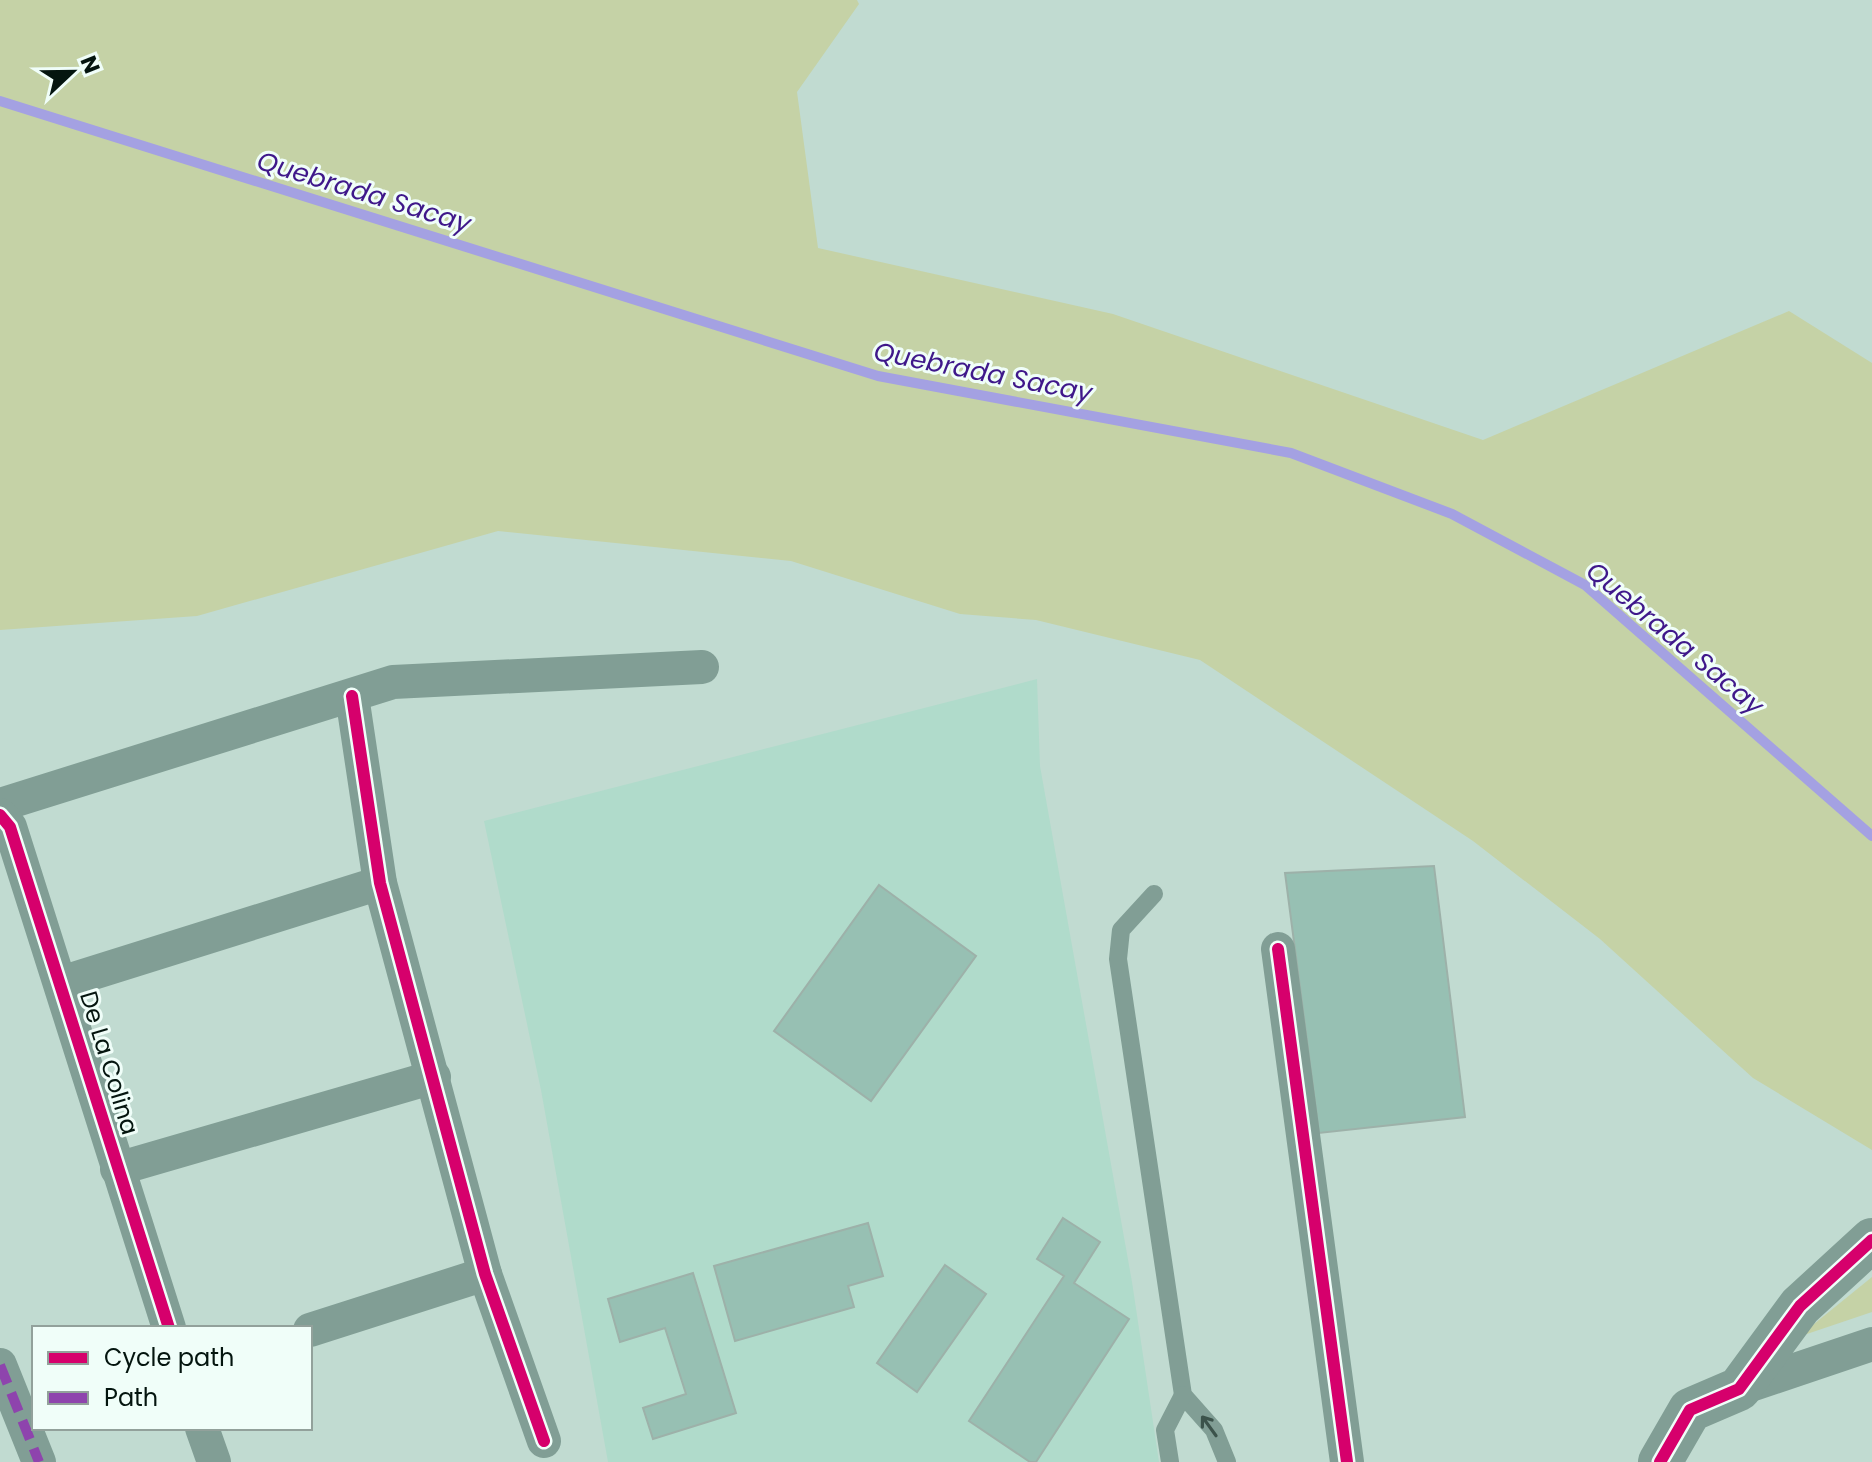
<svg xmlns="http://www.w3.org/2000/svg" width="1872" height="1462" viewBox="0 0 1872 1462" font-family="Poppins,sans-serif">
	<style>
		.built { fill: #b0dbcb }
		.green { fill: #c5d2a6 }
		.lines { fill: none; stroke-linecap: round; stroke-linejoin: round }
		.stream { stroke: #a4a1e2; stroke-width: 10 }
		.building { fill: #97c0b3; stroke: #9db1a9; stroke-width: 2 }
		.service { stroke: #819e95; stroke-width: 18 }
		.minor { stroke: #819e95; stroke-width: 34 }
		.tertiary { stroke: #819e95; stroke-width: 44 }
		.quiet { stroke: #8e44ad; stroke-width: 10; stroke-dasharray: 20 10; stroke-linecap: butt }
		.cycleway-casing { stroke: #f0fef9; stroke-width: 17 }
		.cycleway { stroke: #d6006c; stroke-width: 12 }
		.oneway { stroke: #3c534b }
		.labels { text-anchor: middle; stroke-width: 6; stroke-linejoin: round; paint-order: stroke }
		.street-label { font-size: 24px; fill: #04150f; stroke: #f0fef9 }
		.water-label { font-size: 26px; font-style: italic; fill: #3f188a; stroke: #f0fef9 }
	</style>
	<rect width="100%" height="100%" fill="#c1dbd1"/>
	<path class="built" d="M1037,679L1040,766L1132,1282L1159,1462H608L541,1090L484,821Z"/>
	<g class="green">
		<path d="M0,0H857L859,4L797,92L818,248L1113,314L1483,440L1789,311L1872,363V1150L1753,1078L1600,939L1473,841L1200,660L1036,620L960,614L791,561L498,531L197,616L0,630Z"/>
		<path d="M1872,1277V1312L1798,1337Z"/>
	</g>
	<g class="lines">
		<path class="stream" d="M0,101L878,376L1291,453L1452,514L1585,585L1872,836"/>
	</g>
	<g class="building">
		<path d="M1434,866L1465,1117L1319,1133L1285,873Z"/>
		<path d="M879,885L976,956L871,1101L774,1031Z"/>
		<path d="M1063,1218L1100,1242L1074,1283L1129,1319L1036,1462H1030L969,1421L1064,1276L1037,1259Z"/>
		<path d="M868,1223L883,1276L848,1286L854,1307L735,1341L714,1266Z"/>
		<path d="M945,1265L986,1294L917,1392L877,1363Z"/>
		<path d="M693,1273L736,1413L653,1439L643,1408L686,1394L665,1328L620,1342L608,1299Z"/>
	</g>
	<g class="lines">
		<g class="service">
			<path d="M1154,894L1121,930L1118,959L1183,1395L1214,1430L1227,1462"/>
			<path d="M1170,1462L1165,1430L1183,1395"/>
		</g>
		<g class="minor">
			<path d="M352,696L380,883L485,1274L544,1441"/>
			<path d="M0,805L393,682L702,667"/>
			<path d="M0,815L10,827L169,1328"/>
			<path d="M1278,949L1347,1462"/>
			<path d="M61,983L380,883"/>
			<path d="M117,1169L434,1077"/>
			<path d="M310,1330L485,1274"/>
			<path d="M0,1365L39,1462"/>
			<path d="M1739,1389L1872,1344"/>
			<path d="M202,1428L214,1462"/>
		</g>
		<path class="tertiary" d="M1660,1462L1690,1410L1739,1389L1800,1306L1872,1240"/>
		<path class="quiet" d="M0,1365L39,1462"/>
		<defs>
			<g id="cycleway">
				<path d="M352,696L380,883L485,1274L544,1441"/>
				<path d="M0,815L10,827L169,1328"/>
				<path d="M1278,949L1347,1462"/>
				<path d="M1660,1462L1690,1410L1739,1389L1800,1306L1872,1240"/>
			</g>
		</defs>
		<use href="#cycleway" class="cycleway-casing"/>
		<use href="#cycleway" class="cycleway"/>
	</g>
	<defs><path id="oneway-shaft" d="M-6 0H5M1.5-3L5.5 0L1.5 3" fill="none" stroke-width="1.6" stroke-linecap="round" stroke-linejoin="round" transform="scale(2)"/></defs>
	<use class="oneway" href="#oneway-shaft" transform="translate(1209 1426) rotate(-126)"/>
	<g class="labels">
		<g class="street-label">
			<text transform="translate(109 1063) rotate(73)" y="8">De La Colina</text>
		</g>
		<g class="water-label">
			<text transform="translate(364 192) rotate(17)" y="9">Quebrada Sacay</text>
			<text transform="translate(983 372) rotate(11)" y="9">Quebrada Sacay</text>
			<text transform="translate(1675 638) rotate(40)" y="9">Quebrada Sacay</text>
		</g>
	</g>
	<rect x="32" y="1326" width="280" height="104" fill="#f0fef9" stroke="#92a19b" stroke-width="2"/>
	<rect x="48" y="1352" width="40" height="12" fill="#d6006c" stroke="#92a19b" stroke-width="2"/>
	<text x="104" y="1366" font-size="24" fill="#04150f">Cycle path</text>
	<rect x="48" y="1392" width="40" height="12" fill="#8e44ad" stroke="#92a19b" stroke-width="2"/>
	<text x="104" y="1406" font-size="24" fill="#04150f">Path</text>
	<g transform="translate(72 72) rotate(68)" stroke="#f0fef9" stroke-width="6" paint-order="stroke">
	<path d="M0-6L14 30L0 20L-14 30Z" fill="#04150f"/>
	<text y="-12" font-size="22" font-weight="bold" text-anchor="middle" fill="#04150f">N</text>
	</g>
</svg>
